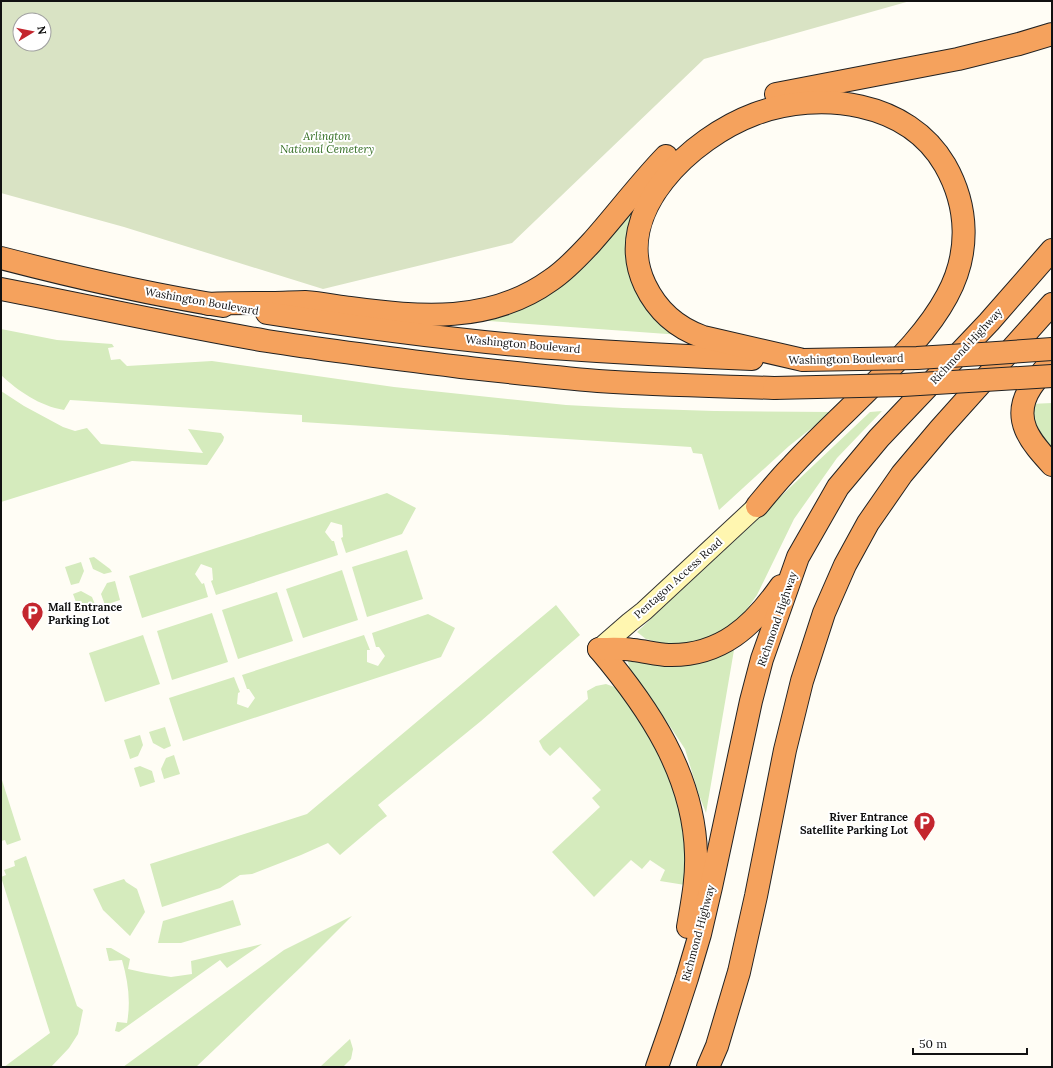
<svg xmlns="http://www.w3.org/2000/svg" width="1053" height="1068" viewBox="0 0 1053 1068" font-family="Lora,serif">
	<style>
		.green { fill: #d5ebbd }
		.cemetery { fill: #d9e3c4; fill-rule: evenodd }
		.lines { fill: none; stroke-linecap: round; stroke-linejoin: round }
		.secondary-casing { stroke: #333; stroke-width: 21 }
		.highway-casing { stroke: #222; stroke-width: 24 }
		.secondary { stroke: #fff6b0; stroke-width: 19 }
		.highway { stroke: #f5a25d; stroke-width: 22 }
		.highway-bridge-casing { stroke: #222; stroke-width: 24; stroke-linecap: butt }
		.highway-bridge { stroke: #f5a25d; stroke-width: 22 }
		.labels { text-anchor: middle; stroke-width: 4; stroke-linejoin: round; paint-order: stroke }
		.park-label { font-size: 11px; font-style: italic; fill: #2f6b1f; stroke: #fff }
		.street-label { font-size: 11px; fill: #111; stroke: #fff }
		.poi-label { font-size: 11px; font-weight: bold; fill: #111; stroke: #fff; text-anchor: start }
	</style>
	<rect width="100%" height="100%" fill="#fffdf5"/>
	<g class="green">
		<path d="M636,200L630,257L681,335L475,320L499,314Z"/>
		<path d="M1,329L57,340L112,344L114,347L108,348L111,360L120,359L127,366L212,361L394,387L566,405L623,408L714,411L832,412L789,446L719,510L702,454L693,453L691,447L302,422V415L70,400L64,410C40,406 18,391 1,375Z"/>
		<path d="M1,391L24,406L63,427L75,431L87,428L101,444L203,453L188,429L221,433L224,437L223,441L207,465L132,461L1,502Z"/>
		<path d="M1052,403V457L1032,426L1030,404Z"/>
		<path d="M882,411L837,458L794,519L757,595L737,623L706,639L672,646L646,639L637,632L870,412Z"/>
		<path d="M387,493L416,508L402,534L346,553L341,538L343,537L342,525L331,522L325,532L332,541H334L338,555L216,595L211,581L213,580L212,568L201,564L195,574L202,584L204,583L208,597L142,618L129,576Z"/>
		<path d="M407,550L423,599L367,617L352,567Z"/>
		<path d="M94,557L110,569L112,572L104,574L93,569L89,558Z"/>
		<path d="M81,562L84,571L79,583L71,585L65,567Z"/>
		<path d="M342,570L358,620L303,638L286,589Z"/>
		<path d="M115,581L120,600L105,605L101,594L107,583Z"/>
		<path d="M81,591L92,597L96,607L80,613L73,594Z"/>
		<path d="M277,592L293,641L238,659L222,610Z"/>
		<path d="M556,605L580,635L481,721L378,805L387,816L379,822L340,855L328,843L301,855L252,874L240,875L220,888L162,907L150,864L307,814Z"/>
		<path d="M212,613L228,662L172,680L157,631Z"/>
		<path d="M428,614L455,628L441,657L183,741L169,698L234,677L240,692L238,693L237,704L248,708L255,698L249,689H247L242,675L364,635L370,650H367V662L378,666L385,656L379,647H376L372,633Z"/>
		<path d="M143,635L160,684L105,702L89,653Z"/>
		<path d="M734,650L706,813L699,795L685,749L646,690L631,675L627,658L637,659L670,667L697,662L717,657Z"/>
		<path d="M606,684L617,688L637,707L678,790L687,844L685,885L660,881L665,870L650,860L642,869L631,860L594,897L552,852L600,807L592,798L601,790L560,747L550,756L543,749L539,741L588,699L587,691L596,686Z"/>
		<path d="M165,727L171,746L164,749L153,743L149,732Z"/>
		<path d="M140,735L143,745L138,756L130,759L124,740Z"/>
		<path d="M174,755L180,774L164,779L161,769L166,758Z"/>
		<path d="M140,766L152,771L155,782L140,787L134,768Z"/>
		<path d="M1,777L21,840L7,845L5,840L1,841Z"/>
		<path d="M26,856L77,1006L83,1010L78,1034L69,1048L51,1067H4L50,1033L1,877L6,875L4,870L15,866L14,861Z"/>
		<path d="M124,879L126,882L137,889L145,912L130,936L103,910L93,889Z"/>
		<path d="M233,900L241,925L181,943H158L163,921Z"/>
		<path d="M352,916L301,967L196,1067H123L284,950Z"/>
		<path d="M262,944L227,968L220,960L119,1032L115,1031L117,1022L127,1023C131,1001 128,981 122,960L109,961L106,948H111L130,959L128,969L146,973L171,977L192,974L191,961Z"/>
		<path d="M350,1039L353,1049L351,1059L343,1067H320Z"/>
	</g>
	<path class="cemetery" d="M1,1H910L704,59L512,243L323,289L124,227L1,193ZM20,20H44V44H20Z"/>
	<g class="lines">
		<defs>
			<path id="secondary" d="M599,649L630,622L644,611L757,506"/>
			<g id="highway">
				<path d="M776,94L958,59L1019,44L1052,34"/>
				<path d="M1,258C74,277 148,294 223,306"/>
				<path d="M1,289C90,306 178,326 267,341C331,351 396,359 461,367C507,372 552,377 598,381C657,385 715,386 774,388"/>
				<path d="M208,304C229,303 250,303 272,303C283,303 294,302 305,302C320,303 335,306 350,308C420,317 490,324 551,280C566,270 579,256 591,243C616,215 639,184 666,156"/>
				<path d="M267,313C356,327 447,339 537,347C609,352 680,356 752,359"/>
				<path d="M1052,360C1045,369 1037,378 1031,387C1010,419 1031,442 1052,465"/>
				<path d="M757,506C768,493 779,479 791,467C813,443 838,420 861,397C892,366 926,335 947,296C970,254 969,207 945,165C908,101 820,90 755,114C693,137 610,211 645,285C657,310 677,328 703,337L803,360"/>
				<path d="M599,649C649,708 694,775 696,854C697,879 692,903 688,927"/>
				<path d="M599,649C610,649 621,648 633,650C645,651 657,655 669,655C721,656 753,626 781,586"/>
				<path d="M657,1067L672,1024L687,978L700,934L711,887L751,701L762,659L798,557L838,487L879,438L989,322L1052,250"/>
				<path d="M708,1067L717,1046L739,972L756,896L785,750L802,681L824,613L845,565L868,523L902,474L940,429L1052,304"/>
			</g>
		</defs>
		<use href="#secondary" class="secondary-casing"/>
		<use href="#highway" class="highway-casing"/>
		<use href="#secondary" class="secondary"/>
		<use href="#highway" class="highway"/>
		<defs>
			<g id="highway-bridge">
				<path d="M803,360L917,358L982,354L1052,349"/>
				<path d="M774,388L903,385L1052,376"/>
			</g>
		</defs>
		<use href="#highway-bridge" class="highway-bridge-casing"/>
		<use href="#highway-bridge" class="highway-bridge"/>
	</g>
	<defs>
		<symbol id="parking-pin" viewBox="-11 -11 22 30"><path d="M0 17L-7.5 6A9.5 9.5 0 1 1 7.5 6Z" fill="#c4262e" stroke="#fff"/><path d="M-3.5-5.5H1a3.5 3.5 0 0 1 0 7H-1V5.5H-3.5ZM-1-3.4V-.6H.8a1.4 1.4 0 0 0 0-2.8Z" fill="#fff"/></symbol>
	</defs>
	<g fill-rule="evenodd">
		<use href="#parking-pin" x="20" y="600" width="25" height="34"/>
		<use href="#parking-pin" x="912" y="810" width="25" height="34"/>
	</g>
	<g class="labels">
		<g class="park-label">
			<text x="327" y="140">Arlington<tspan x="327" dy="13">National Cemetery</tspan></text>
		</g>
		<g class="street-label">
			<text transform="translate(202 301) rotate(10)" y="4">Washington Boulevard</text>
			<text transform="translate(523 344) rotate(5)" y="4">Washington Boulevard</text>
			<text transform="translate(966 346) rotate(-47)" y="4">Richmond Highway</text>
			<text transform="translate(846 359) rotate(-1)" y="4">Washington Boulevard</text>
			<text transform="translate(678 578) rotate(-42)" y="4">Pentagon Access Road</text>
			<text transform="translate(777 619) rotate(-71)" y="4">Richmond Highway</text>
			<text transform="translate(698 933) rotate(-75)" y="4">Richmond Highway</text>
		</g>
		<g class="poi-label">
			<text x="48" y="611">Mall Entrance<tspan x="48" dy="13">Parking Lot</tspan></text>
			<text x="908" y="821" text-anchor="end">River Entrance<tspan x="908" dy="13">Satellite Parking Lot</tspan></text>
		</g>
	</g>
	<rect width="1053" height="1068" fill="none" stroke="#111111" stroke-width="4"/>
	<g transform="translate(32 32) rotate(80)"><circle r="19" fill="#ffffff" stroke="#a0a0a0"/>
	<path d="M0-3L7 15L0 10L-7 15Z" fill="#c4262e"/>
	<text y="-6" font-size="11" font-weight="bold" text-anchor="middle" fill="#111111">N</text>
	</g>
	<path d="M913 1048v6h114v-6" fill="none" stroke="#111111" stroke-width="2"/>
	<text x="919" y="1048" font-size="12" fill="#111111" stroke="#ffffff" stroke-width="3" paint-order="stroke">50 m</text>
</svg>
